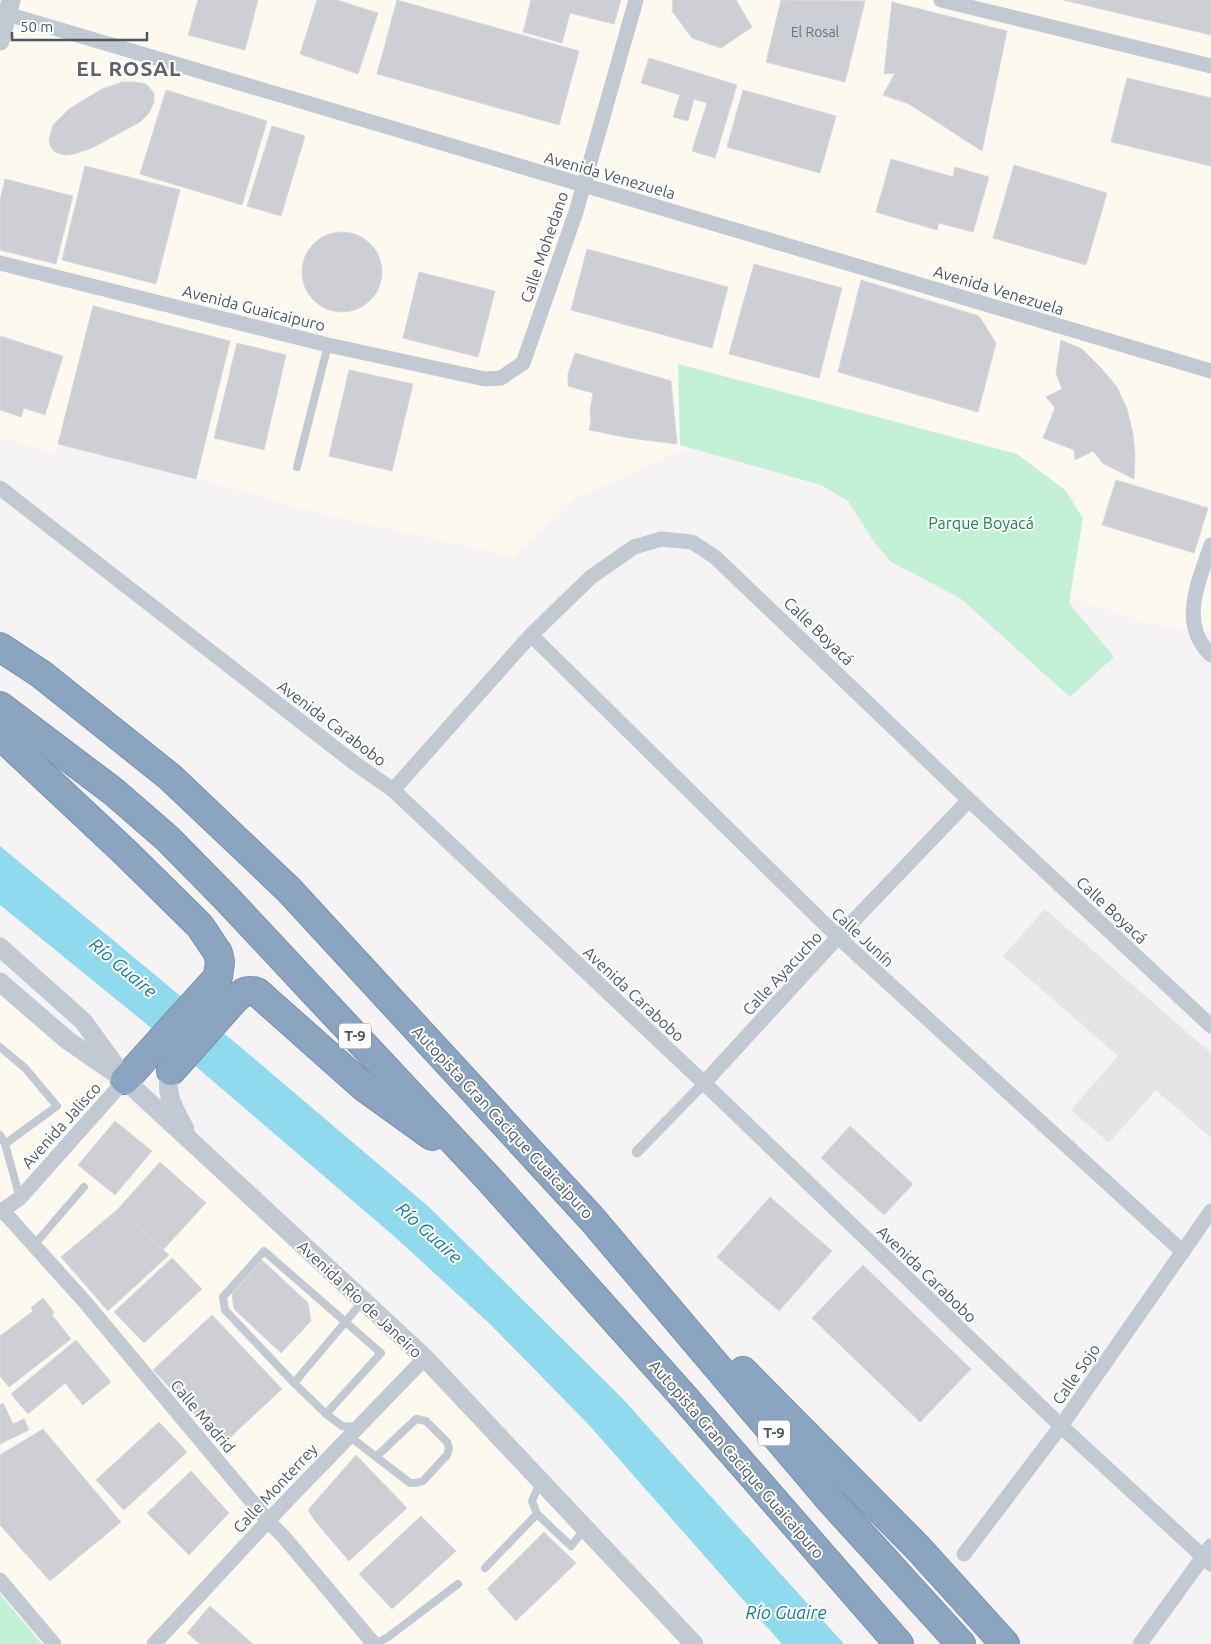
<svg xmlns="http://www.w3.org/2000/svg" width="1211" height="1644" viewBox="0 0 1211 1644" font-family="Ubuntu,sans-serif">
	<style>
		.commercial { fill: #fdf9ef }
		.education { fill: #e6e4e5 }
		.green { fill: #c3f1d5 }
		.water { fill: #90daee }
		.building { fill: #cdcfd5; stroke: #d7d9de }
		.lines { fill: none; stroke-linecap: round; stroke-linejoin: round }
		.motorway-casing { stroke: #7690ad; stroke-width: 30 }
		.service { stroke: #c1cad2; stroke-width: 8 }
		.pedestrian { stroke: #c1cad2; stroke-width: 11 }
		.minor { stroke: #c1cad2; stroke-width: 15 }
		.tertiary { stroke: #c1cad2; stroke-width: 19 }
		.motorway { stroke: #8ba5c1; stroke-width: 28 }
		.labels { text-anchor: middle; stroke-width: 4; stroke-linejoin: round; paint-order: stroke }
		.number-label { font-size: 14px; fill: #6b747e }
		.shield { fill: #fff; stroke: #808990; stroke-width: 1 }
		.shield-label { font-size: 15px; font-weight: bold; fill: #4a5661 }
		.street-label { font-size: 16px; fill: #4a5661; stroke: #fff }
		.park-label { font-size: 16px; fill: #17864f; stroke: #fff }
		.water-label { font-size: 18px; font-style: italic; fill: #0c7c9b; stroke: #fff }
		.district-label { font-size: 21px; font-weight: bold; letter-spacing: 1px; fill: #5f6368; stroke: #fff }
	</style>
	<rect width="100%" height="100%" fill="#f5f3f3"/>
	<g class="commercial">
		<path d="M0,0H1211V633L1150,624L1049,590L1077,496L707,379L686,449L572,500L512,557L304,510L141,461L62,435L56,454L0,437Z"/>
		<path d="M0,995L131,1103L271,1223L380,1323L688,1644H0Z"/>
	</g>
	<path class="education" d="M1045,909L1211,1053V1138L1156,1090L1109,1143L1071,1110L1118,1056L1003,956Z"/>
	<g class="green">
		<path d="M678,364L1017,454L1065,490L1083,518L1069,603L1114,657L1070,697L960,598L891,562L874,542L848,501L821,485L680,445Z"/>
		<path d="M0,1594L42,1644H0Z"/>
	</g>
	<path class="water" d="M0,846L172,989L429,1207L622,1398L844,1644H782L589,1425L491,1325L395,1237L144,1022L0,905Z"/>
	<g class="building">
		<path d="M198,0H258L245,50L188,35Z"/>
		<path d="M317,0H337L378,13L358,74L300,54Z"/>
		<path d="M397,0L579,51L559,125L377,74Z"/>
		<path d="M531,0H621L614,24L570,13L562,43L523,32Z"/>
		<path d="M673,0H736L752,27L721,48L692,38L672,11Z"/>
		<path d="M781,0L865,1L845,82L766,62Z"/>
		<path d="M1063,0H1211V35Z"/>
		<path d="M892,2L1007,31L982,151L909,104L883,95L895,73L884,74Z"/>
		<path d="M649,58L737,85L715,158L692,151L707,103L694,99L688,121L673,117L680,95L641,83Z"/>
		<path d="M1127,78L1211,98V166L1111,142Z"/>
		<path d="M122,82H135L146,84L154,93V102L149,113L140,122L92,148L74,154L64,155L55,152L50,146L49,139L53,125L69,109L102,89Z"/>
		<path d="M166,90L267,121L242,205L140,174Z"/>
		<path d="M743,90L836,116L820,173L727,147Z"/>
		<path d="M272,126L305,136L281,216L247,206Z"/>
		<path d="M891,159L953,177L955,167L989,177L973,232L939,223L937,230L876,212Z"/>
		<path d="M1014,165L1107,193L1086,265L993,238Z"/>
		<path d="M85,166L180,190L156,284L62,260Z"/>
		<path d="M5,179L73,196L56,264L0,250V200Z"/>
		<circle cx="342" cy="272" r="40"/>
		<path d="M587,249L728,287L712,348L571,310Z"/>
		<path d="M754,264L842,288L819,378L729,354Z"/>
		<path d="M419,272L495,291L478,357L403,338Z"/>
		<path d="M861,280L979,316L996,343L978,412L838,372Z"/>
		<path d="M93,306L230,341L196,479L58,444Z"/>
		<path d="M0,336L63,356L45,415L24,408L21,417L0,410Z"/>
		<path d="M1061,340L1082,349L1101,368L1117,387L1127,409L1133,434L1135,456L1134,479L1104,464L1093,451L1075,460L1074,450L1043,438L1055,408L1046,397L1062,389L1056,373Z"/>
		<path d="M237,343L286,355L264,450L214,438Z"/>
		<path d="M575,353L671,381L677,444L629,438L589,430L591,420L590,409L593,393L568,386V374Z"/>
		<path d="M349,370L413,384L392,471L329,456Z"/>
		<path d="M1116,480L1208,508L1194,553L1102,525Z"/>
		<path d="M115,1121L152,1151L115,1195L78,1165Z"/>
		<path d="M850,1126L913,1184L884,1215L821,1158Z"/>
		<path d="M160,1162L206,1203L163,1250L118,1209Z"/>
		<path d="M770,1197L832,1251L779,1311L717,1257Z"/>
		<path d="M118,1209L169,1255L108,1311L61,1257Z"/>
		<path d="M172,1258L202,1289L144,1343L114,1312Z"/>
		<path d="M262,1260L308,1303L311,1321L281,1353L234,1309L232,1294Z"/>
		<path d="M863,1265L971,1369L920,1422L812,1318Z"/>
		<path d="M43,1298L54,1312L52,1315L71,1339L9,1387L0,1376V1336L33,1311L31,1308Z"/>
		<path d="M212,1315L282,1389L223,1444L153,1370Z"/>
		<path d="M76,1340L111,1382L83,1405L65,1383L28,1414L11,1394Z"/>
		<path d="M3,1403L13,1424L24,1419L29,1430L0,1444V1405Z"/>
		<path d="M159,1422L187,1452L124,1510L96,1480Z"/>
		<path d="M43,1429L121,1522L50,1581L0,1525V1455Z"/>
		<path d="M356,1455L407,1508L349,1561L315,1521L308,1510Z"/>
		<path d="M191,1471L229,1513L189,1555L147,1513Z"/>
		<path d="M421,1516L456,1551L392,1609L359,1574Z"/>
		<path d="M544,1532L576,1563L516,1621L487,1589Z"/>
		<path d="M210,1606L253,1644H200L187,1633Z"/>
	</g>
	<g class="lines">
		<defs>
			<g id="motorway">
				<path d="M0,647L41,674L170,777L289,890L592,1219L831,1501L961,1644"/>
				<path d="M0,706L114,792L168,839L227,899L489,1179L683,1396L899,1644"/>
				<path d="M0,735L126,853L200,926L218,953L220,962L218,977L125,1080"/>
				<path d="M171,1071L235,999C243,992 247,989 257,992L364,1087L432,1136"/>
				<path d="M743,1371L918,1548L1005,1644"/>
			</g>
		</defs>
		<use href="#motorway" class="motorway-casing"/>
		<g class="service">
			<path d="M297,467L328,345"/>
			<path d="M0,1047L25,1068L57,1106L5,1144"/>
			<path d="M0,1135L5,1144L20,1198"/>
			<path d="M34,1245L84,1187"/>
			<path d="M294,1383L225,1310L223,1297L264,1251L381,1353L326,1414"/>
			<path d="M357,1427L342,1426L326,1414L294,1383L363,1301"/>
			<path d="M349,1436L410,1483H416L423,1481L447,1455L449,1448L447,1442L426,1421L416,1419L376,1457"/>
			<path d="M540,1482L532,1501L537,1514L571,1546L585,1529"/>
			<path d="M485,1568L537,1514"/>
			<path d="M375,1644L388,1637L458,1584"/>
		</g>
		<path class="pedestrian" d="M637,1152L704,1083"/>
		<g class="minor">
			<path d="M941,0L1211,66"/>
			<path d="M0,12L1211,371"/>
			<path d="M0,263L328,345L485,379L501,378L523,363L576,212L636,0"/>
			<path d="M0,488L353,762L393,790L704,1083L1061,1426L1211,1564"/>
			<path d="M1211,545C1199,581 1178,624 1211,655"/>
			<path d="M531,635L838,937L1183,1252"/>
			<path d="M393,790L531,635L591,577L634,547L661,539L692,542L715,557L969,800L1211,1026"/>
			<path d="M704,1083L838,937L969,800"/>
			<path d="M3,1211L85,1302L268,1521L283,1536L374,1644"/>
			<path d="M0,1212L20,1198L125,1080"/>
			<path d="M964,1554L1061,1426L1211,1211"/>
			<path d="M0,1580L54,1644"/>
			<path d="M154,1644L282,1506L425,1358"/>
			<path d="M1140,1644L1211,1546"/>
		</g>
		<g class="tertiary">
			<path d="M0,41L11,0"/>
			<path d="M0,947L83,1021L117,1068"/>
			<path d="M0,982L67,1040L125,1080L425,1358L694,1644"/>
			<path d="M171,1071C163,1093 175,1110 185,1129"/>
		</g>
		<use href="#motorway" class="motorway"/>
	</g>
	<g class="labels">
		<g class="number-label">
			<text x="815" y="37">El Rosal</text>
		</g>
		<g class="shield">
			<rect x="339" y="1023.5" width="32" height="25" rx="4"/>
			<rect x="758" y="1420.5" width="32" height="25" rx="4"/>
		</g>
		<g class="shield-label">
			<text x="355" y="1041">T-9</text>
			<text x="774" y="1438">T-9</text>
		</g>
		<g class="street-label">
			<text transform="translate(610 175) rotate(16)" y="6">Avenida Venezuela</text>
			<text transform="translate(544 247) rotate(-71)" y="6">Calle Mohedano</text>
			<text transform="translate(999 290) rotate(17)" y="6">Avenida Venezuela</text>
			<text transform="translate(254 308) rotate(14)" y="6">Avenida Guaicaipuro</text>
			<text transform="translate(819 631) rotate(44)" y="6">Calle Boyacá</text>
			<text transform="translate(332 723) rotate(37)" y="6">Avenida Carabobo</text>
			<text transform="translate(1112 910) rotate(43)" y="6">Calle Boyacá</text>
			<text transform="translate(863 937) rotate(43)" y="6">Calle Junín</text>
			<text transform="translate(782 973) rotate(-47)" y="6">Calle Ayacucho</text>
			<text transform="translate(634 994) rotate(43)" y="6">Avenida Carabobo</text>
			<text transform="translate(503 1122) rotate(47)" y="6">Autopista Gran Cacique Guaicaipuro</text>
			<text transform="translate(61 1125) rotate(-48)" y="6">Avenida Jalisco</text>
			<text transform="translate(927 1274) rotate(44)" y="6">Avenida Carabobo</text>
			<text transform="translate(360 1299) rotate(43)" y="6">Avenida Río de Janeiro</text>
			<text transform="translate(1076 1374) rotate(-55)" y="6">Calle Sojo</text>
			<text transform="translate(203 1416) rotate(50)" y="6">Calle Madrid</text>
			<text transform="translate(737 1459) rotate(49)" y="6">Autopista Gran Cacique Guaicaipuro</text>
			<text transform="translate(275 1488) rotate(-47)" y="6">Calle Monterrey</text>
		</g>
		<g class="park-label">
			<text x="981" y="529">Parque Boyacá</text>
		</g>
		<g class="water-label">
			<text transform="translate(123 968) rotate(40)" y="6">Río Guaire</text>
			<text transform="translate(429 1233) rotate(42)" y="6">Río Guaire</text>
			<text x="786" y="1619">Río Guaire</text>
		</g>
		<g class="district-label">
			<text x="129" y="76">EL ROSAL</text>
		</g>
	</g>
	<path d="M12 32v8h135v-8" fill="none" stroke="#4a5661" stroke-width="2.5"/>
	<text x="20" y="32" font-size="15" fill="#4a5661" stroke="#ffffff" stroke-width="4" paint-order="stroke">50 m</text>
</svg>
